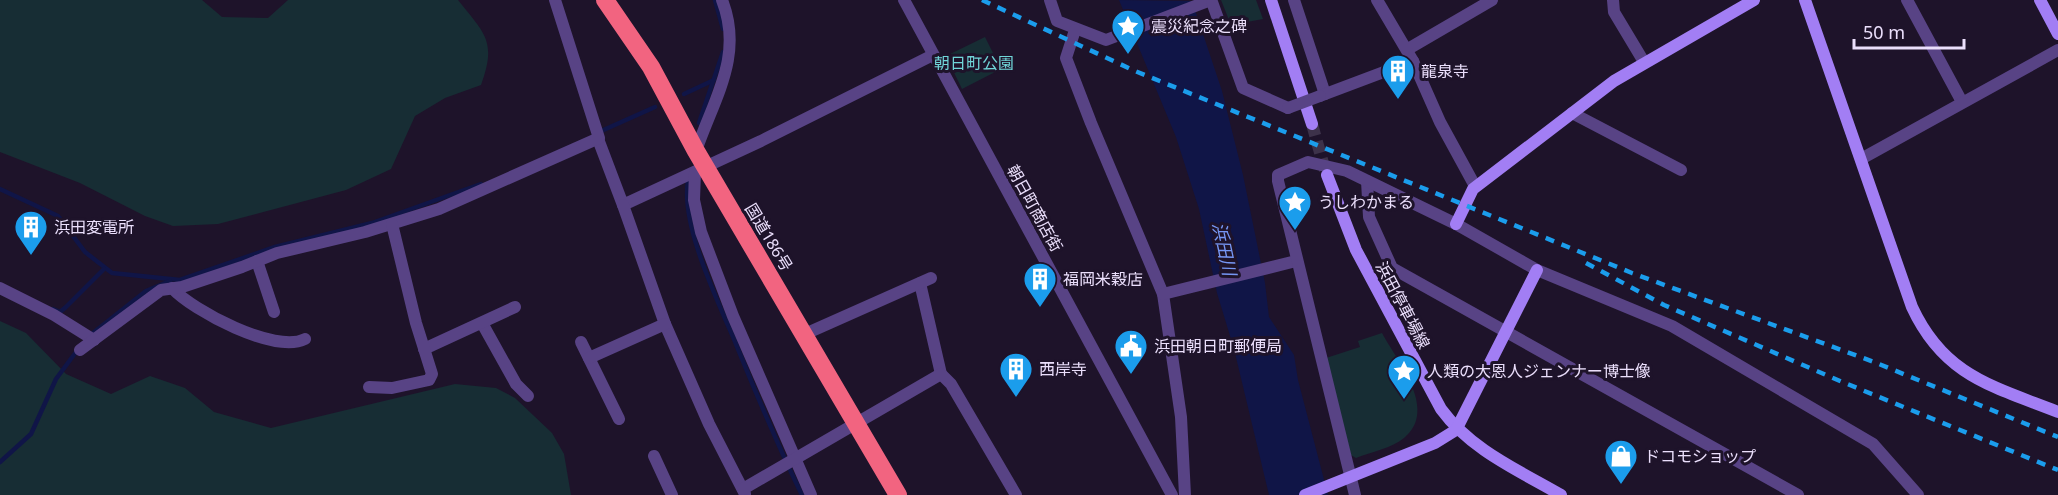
<svg xmlns="http://www.w3.org/2000/svg" width="2058" height="495" viewBox="0 0 2058 495" font-family="'Noto Sans','Noto Sans JP',sans-serif">
	<style>
		.green { fill: #172d34 }
		.water { fill: #101547 }
		.lines { fill: none; stroke-linecap: round; stroke-linejoin: round }
		.stream { stroke: #101547; stroke-width: 4.5 }
		.secondary-tunnel { stroke: #3d324a; stroke-width: 12; stroke-dasharray: 12 6; stroke-linecap: butt }
		.street { stroke: #584385; stroke-width: 12 }
		.secondary { stroke: #a27ef4; stroke-width: 12 }
		.highway { stroke: #f26480; stroke-width: 18 }
		.rail { stroke: #1b9dec; stroke-width: 4.5; stroke-dasharray: 9 8; stroke-linecap: butt }
		.street-bridge { stroke: #584385; stroke-width: 12 }
		.labels { text-anchor: middle; stroke-width: 6; stroke-linejoin: round; paint-order: stroke }
		.poi-label { font-size: 16px; fill: #ebdffc; stroke: #1e132a; text-anchor: start }
		.park-label { font-size: 16px; fill: #70d5d8; stroke: #1e132a }
		.street-label { font-size: 16px; fill: #ebdffc; stroke: #1e132a }
		.water-label { font-size: 18px; font-style: italic; fill: #7696f4; stroke: #1e132a }
	</style>
	<rect width="100%" height="100%" fill="#1e132a"/>
	<g class="green">
		<path d="M0,0H202L222,17L268,18L288,0H458C485,34 497,41 481,85L445,98L415,116L391,169L346,190L218,224L173,226L145,216L80,183L0,152Z"/>
		<path d="M1221,0H1256L1263,19L1231,25Z"/>
		<path d="M985,37L1001,69L962,89L946,56Z"/>
		<path d="M0,321L26,333L66,374L111,394L150,376L185,388L214,412L271,428L455,384L496,388L515,398L552,433L564,454L571,495H0Z"/>
		<path d="M1382,333C1397,361 1439,410 1404,438C1392,448 1371,452 1356,458L1351,455L1326,358L1360,347L1358,341Z"/>
	</g>
	<path class="water" d="M1119,0L1192,1L1222,91L1243,175L1265,283L1269,317L1294,355L1298,380L1328,495H1269L1234,349L1217,293L1199,209L1176,137Z"/>
	<g class="lines">
		<g class="stream">
			<path d="M715,0L723,29"/>
			<path d="M684,94L714,80"/>
			<path d="M699,123L723,52"/>
			<path d="M599,132L655,107"/>
			<path d="M688,181C681,225 716,297 734,339C755,391 777,444 802,495"/>
			<path d="M0,189L58,216L85,252L112,273L180,280L275,247L372,223L481,184"/>
			<path d="M53,309L60,312L66,307L104,269"/>
			<path d="M93,333L146,291L170,281"/>
			<path d="M0,462L31,434L56,379L79,348"/>
		</g>
		<path class="secondary-tunnel" d="M1312,124L1326,174"/>
		<g class="street">
			<path d="M904,0L1172,495"/>
			<path d="M1050,0L1057,21L1106,40L1211,0"/>
			<path d="M1294,0L1325,94"/>
			<path d="M1613,0L1614,12L1644,62"/>
			<path d="M1907,0L1962,102"/>
			<path d="M1212,2L1243,88L1288,108"/>
			<path d="M1075,30L1066,58L1091,123L1163,294L1181,417L1185,495"/>
			<path d="M1408,49L1492,0"/>
			<path d="M1413,61L1440,122L1475,186"/>
			<path d="M1320,96L1413,61L1377,0"/>
			<path d="M1572,113L1681,170"/>
			<path d="M598,139L623,205L761,141L933,55"/>
			<path d="M696,151C714,98 744,56 722,0"/>
			<path d="M1861,159L2058,50"/>
			<path d="M695,172L694,200L701,232L733,316L811,495"/>
			<path d="M1367,181L1369,217L1392,268L1798,495"/>
			<path d="M623,205L665,324L709,424L745,494"/>
			<path d="M257,261L274,312"/>
			<path d="M920,283L941,374"/>
			<path d="M0,288L54,315L94,340"/>
			<path d="M172,288C193,311 275,354 305,339"/>
			<path d="M1163,294L1296,261"/>
			<path d="M482,323L516,384L528,396"/>
			<path d="M805,334L931,278"/>
			<path d="M581,342L619,419"/>
			<path d="M424,349L515,307"/>
			<path d="M80,350L161,290L182,287L242,267L277,253L365,232L439,209L599,138L555,0"/>
			<path d="M589,358L665,324"/>
			<path d="M369,387L392,388L429,380L432,374L416,323L392,224"/>
			<path d="M654,456L672,495"/>
			<path d="M743,489L941,374L951,384L1016,495"/>
			<path d="M1355,495L1278,181V175L1308,162L1347,171L1456,224L1537,270L1672,326L1873,444L1918,495"/>
		</g>
		<g class="secondary">
			<path d="M1271,0L1312,124"/>
			<path d="M1805,0L1912,307C1944,376 1992,386 2058,412"/>
			<path d="M2040,0L2058,34"/>
			<path d="M1327,175L1356,250L1441,409C1471,450 1518,470 1561,495"/>
			<path d="M1456,224L1473,189L1614,81L1754,0"/>
			<path d="M1305,495L1435,443L1456,430L1537,270"/>
		</g>
		<path class="highway" d="M605,0L651,67L696,151L898,495"/>
		<g class="rail">
			<path d="M982,0L1135,71L1632,273L1874,362L2058,437"/>
			<path d="M1586,263L1664,305L1840,381L2058,470"/>
		</g>
		<path class="street-bridge" d="M1288,108L1320,96"/>
	</g>
	<defs>
		<symbol id="sight-pin" viewBox="-11 -11 22 30"><path d="M0 17L-7.5 6A9.5 9.5 0 1 1 7.5 6Z" fill="#1b9dec" stroke="#1e132a"/><path d="M0-6L1.8-2.2L6-1.7L2.9 1.2L3.7 5.4L0 3.3L-3.7 5.4L-2.9 1.2L-6-1.7L-1.8-2.2Z" fill="#fff"/></symbol>
		<symbol id="building-pin" viewBox="-11 -11 22 30"><path d="M0 17L-7.5 6A9.5 9.5 0 1 1 7.5 6Z" fill="#1b9dec" stroke="#1e132a"/><path d="M-4-6H4V6H1V3H-1V6H-4ZM-2.5-4.3h1.7v1.8h-1.7ZM.8-4.3h1.7v1.8H.8ZM-2.5-1h1.7V.8h-1.7ZM.8-1h1.7V.8H.8Z" fill="#fff"/></symbol>
		<symbol id="civic-pin" viewBox="-11 -11 22 30"><path d="M0 17L-7.5 6A9.5 9.5 0 1 1 7.5 6Z" fill="#1b9dec" stroke="#1e132a"/><path d="M-.6-6.5H3V-4.5H.6V-3L4-1V1h2V6H-6V1h2V-1L-.6-3ZM-1.2 2.5V6h2.4V2.5Z" fill="#fff"/></symbol>
		<symbol id="shop-pin" viewBox="-11 -11 22 30"><path d="M0 17L-7.5 6A9.5 9.5 0 1 1 7.5 6Z" fill="#1b9dec" stroke="#1e132a"/><path d="M-5-2.5h2.3a2.7 3.5 0 0 1 5.4 0H5L5.5 6h-11ZM-1.5-2.5h3a1.5 2.3 0 0 0-3 0Z" fill="#fff"/></symbol>
	</defs>
	<g fill-rule="evenodd">
		<use href="#sight-pin" x="1109" y="7" width="38" height="52"/>
		<use href="#building-pin" x="1379" y="52" width="38" height="52"/>
		<use href="#sight-pin" x="1276" y="183" width="38" height="52"/>
		<use href="#building-pin" x="12" y="208" width="38" height="52"/>
		<use href="#building-pin" x="1021" y="260" width="38" height="52"/>
		<use href="#civic-pin" x="1112" y="327" width="38" height="52"/>
		<use href="#building-pin" x="997" y="350" width="38" height="52"/>
		<use href="#sight-pin" x="1385" y="352" width="38" height="52"/>
		<use href="#shop-pin" x="1602" y="437" width="38" height="52"/>
	</g>
	<g class="labels">
		<g class="poi-label">
			<text x="1151" y="32">震災紀念之碑</text>
			<text x="1421" y="77">龍泉寺</text>
			<text x="1318" y="208">うしわかまる</text>
			<text x="54" y="233">浜田変電所</text>
			<text x="1063" y="285">福岡米穀店</text>
			<text x="1154" y="352">浜田朝日町郵便局</text>
			<text x="1039" y="375">西岸寺</text>
			<text x="1427" y="377">人類の大恩人ジェンナー博士像</text>
			<text x="1644" y="462">ドコモショップ</text>
		</g>
		<g class="park-label">
			<text x="974" y="69">朝日町公園</text>
		</g>
		<g class="street-label">
			<text transform="translate(1035 208) rotate(61)" y="6">朝日町商店街</text>
			<text transform="translate(769 237) rotate(59)" y="6">国道186号</text>
			<text transform="translate(1403 305) rotate(62)" y="6">浜田停車場線</text>
		</g>
		<g class="water-label">
			<text transform="translate(1224 249) rotate(78)" y="6">浜田川</text>
		</g>
	</g>
	<path d="M1854 39v9h110v-9" fill="none" stroke="#ebdffc" stroke-width="3"/>
	<text x="1863" y="39" font-size="18" fill="#ebdffc" stroke="#1e132a" stroke-width="4.5" paint-order="stroke">50 m</text>
</svg>
